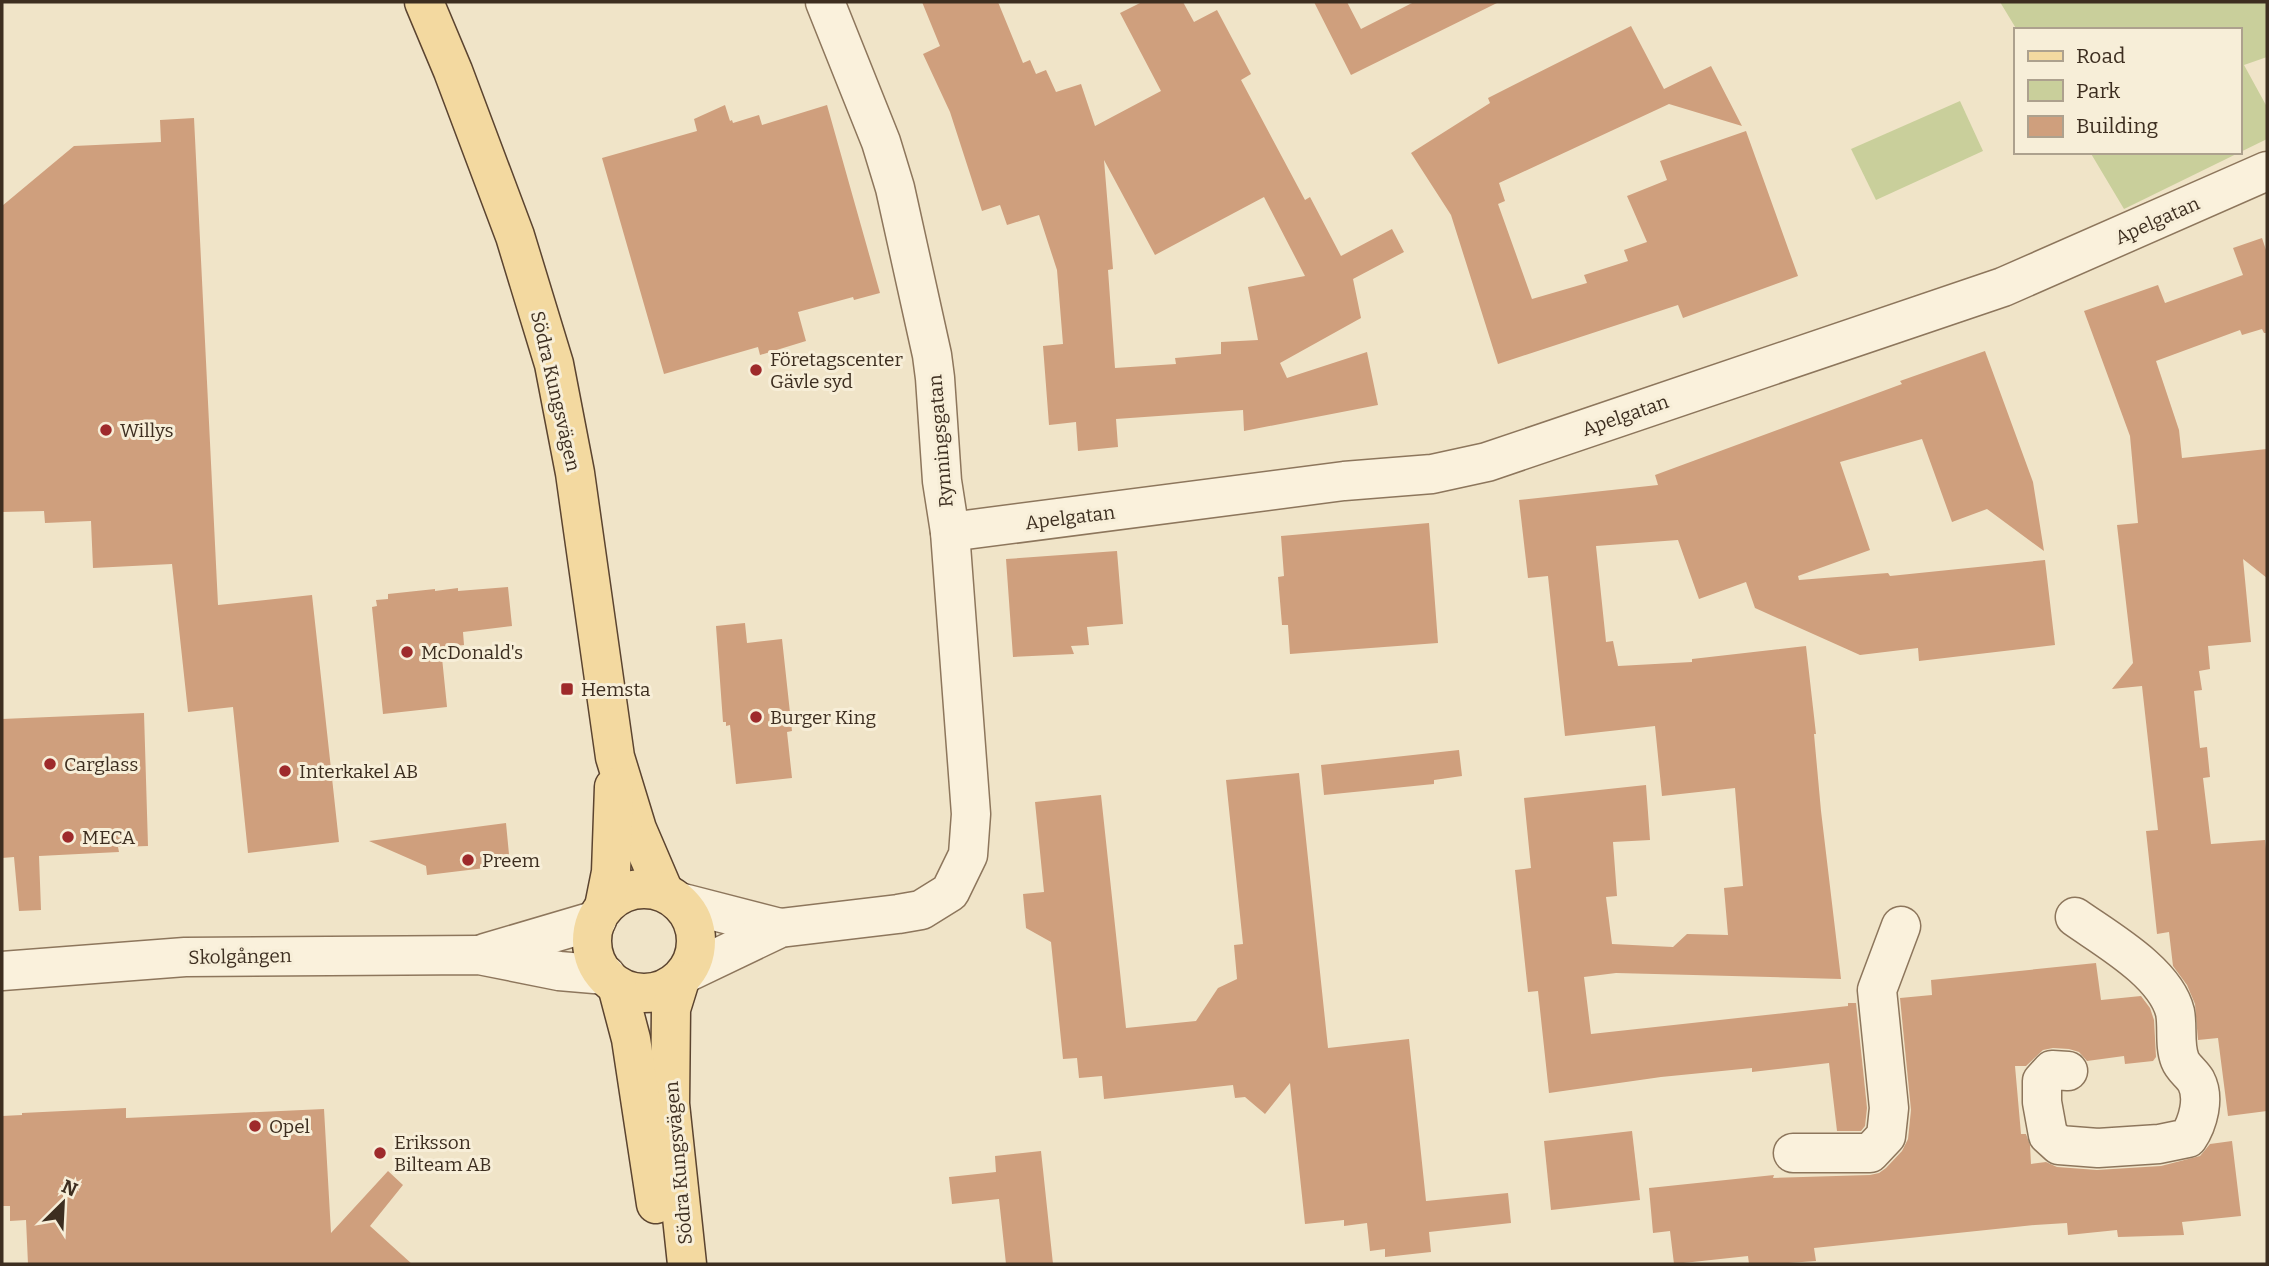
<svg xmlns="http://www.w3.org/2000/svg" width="2269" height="1266" viewBox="0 0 2269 1266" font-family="Bitter,serif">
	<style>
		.green { fill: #c9cf9b }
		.building { fill: #cf9f7d; fill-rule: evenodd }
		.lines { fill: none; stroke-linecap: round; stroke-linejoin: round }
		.minor-casing { stroke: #8d765c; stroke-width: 41 }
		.major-casing { stroke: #5b4430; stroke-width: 41 }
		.minor { stroke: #faf1dc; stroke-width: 38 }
		.major { stroke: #f3d9a0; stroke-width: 38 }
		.poi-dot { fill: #9e2a2b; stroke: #f7eed8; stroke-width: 2.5 }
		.labels { text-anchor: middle; stroke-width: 6; stroke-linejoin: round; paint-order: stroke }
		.street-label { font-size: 19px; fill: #3d2e20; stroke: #f7eed8 }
		.poi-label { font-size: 19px; fill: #3d2e20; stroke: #f7eed8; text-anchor: start }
	</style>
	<rect width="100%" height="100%" fill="#f0e4c8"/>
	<g class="green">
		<path d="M2000,2H2267V57L2244,65L2267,107V139L2124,209L2090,152H2239V30H2017Z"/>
		<path d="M1960,101L1983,151L1876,200L1851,149Z"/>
	</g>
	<g class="building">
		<path d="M922,2H998L1023,63L1030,60L1036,74L1046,70L1056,92L1081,84L1095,126L1161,91L1120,13L1142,2H1183L1194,22L1217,10L1251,74L1241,80L1305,200L1310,197L1341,256L1392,229L1404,252L1353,279L1361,318L1280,363L1287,378L1367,352L1378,405L1244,431L1243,410L1116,419L1118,447L1078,451L1076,422L1049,425L1043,346L1063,344L1057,270L1039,215L1007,225L1000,205L982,211L950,112L923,54L940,46ZM1104,160L1155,255L1264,197L1305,276L1248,287L1258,340L1221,342V354L1175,358L1176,364L1115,368L1108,270L1113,269Z"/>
		<path d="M1314,2H1347L1361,29L1414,2H1499L1351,75Z"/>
		<path d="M1631,26L1664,89L1711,66L1742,126L1669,104L1499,183L1505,201L1498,204L1532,299L1587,283L1584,275L1628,261L1624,250L1647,242L1627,196L1667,180L1660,161L1746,131L1798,276L1683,318L1678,305L1498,364L1451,215L1411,153L1490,103L1488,98Z"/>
		<path d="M725,105L730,121L732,120L733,123L759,115L762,125L827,105L880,293L854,300L853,297L798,312L806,341L760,355L758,347L664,374L602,158L697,131L694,119Z"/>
		<path d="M194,118L218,605L312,595L339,842L248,853L233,707L188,712L172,564L93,568L91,521L45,523L44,511L2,512V206L74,146L161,142L160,120Z"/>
		<path d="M2262,238L2267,253V333H2264L2262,329L2242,335L2240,330L2156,361L2179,430L2182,458L2267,449V578L2243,559L2251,642L2208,646L2210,669L2199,671L2202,690L2194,691L2200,748L2207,747L2210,777L2203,778L2211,844L2265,840L2267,858V1111L2228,1116L2218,1038L2198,1040L2195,1004L2187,985L2173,966L2169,932L2157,934L2146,831L2158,830L2142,686L2112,689L2133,663L2117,525L2138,523L2130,436L2084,311L2158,285L2165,303L2243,275L2233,248Z"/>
		<path d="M1985,351L2033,482L2044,551L1987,509L1952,522L1922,439L1840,462L1870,550L1798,576L1799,580L1888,573L1890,576L2045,560L2055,645L1919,661L1918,648L1860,655L1755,608L1746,582L1699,599L1678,540L1596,546L1606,642L1613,641L1618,666L1692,662V659L1806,646L1816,734H1814L1821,811L1841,979L1616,973L1584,977L1591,1034L1848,1006V1003H1856L1867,1108L1865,1126L1861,1131H1837L1829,1063L1752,1072V1068L1661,1077L1549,1093L1538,991L1528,992L1515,870L1531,868L1524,798L1646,785L1650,840L1613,842L1617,896L1606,897L1612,944L1673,947L1687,934L1728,935L1724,888L1743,886L1735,788L1662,796L1655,726L1565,736L1548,576L1528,578L1519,500L1658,485L1655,475L1902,384L1900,381Z"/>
		<path d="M1429,523L1438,643L1290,654L1288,625H1282L1278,577L1284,576L1281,536Z"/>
		<path d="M1117,551L1123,624L1087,627L1089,645L1071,646L1074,654L1013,657L1006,559Z"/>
		<path d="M508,587L512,626L463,632L464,645L441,648L447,707L383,714L372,607L377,606L376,600L388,599V594L435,589V591L458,588V591Z"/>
		<path d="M745,623L747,643L782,639L792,731L787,732L792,778L736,784L730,725L726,726V722H723L716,626Z"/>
		<path d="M144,713L148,846L118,847L119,852L39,856L41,910L19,911L14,857L2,858V719Z"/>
		<path d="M1459,750L1462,776L1434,780V784L1324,795L1321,765Z"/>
		<path d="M1299,773L1328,1048L1409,1039L1426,1201L1508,1193L1511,1223L1429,1232L1431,1252L1385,1257V1249L1370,1251L1367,1223L1344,1226V1220L1305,1224L1290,1083L1265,1114L1245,1097L1235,1098L1233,1085L1104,1099L1102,1076L1079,1078L1077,1058L1063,1059L1051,942L1026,928L1023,894L1044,892L1035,802L1101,795L1126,1028L1196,1021L1218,988L1237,979L1234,945L1243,944L1226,780Z"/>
		<path d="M506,823L510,865L427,875L426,866L369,841Z"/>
		<path d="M2096,963L2101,1000L2141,996L2150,1008L2154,1020L2156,1057L2153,1061L2125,1064L2124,1056L2087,1061L2079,1052L2069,1049L2053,1048L2043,1050L2026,1066H2015L2021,1134H2026L2030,1145L2031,1164L2046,1162L2057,1167L2097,1170L2161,1166L2200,1156L2210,1144L2232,1141L2241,1216L2182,1222L2184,1235L2118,1237L2117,1230L2068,1235L2067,1223L2035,1225L1814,1248L1816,1261L1776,1264H1749L1748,1256L1674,1264L1670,1231L1653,1233L1649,1188L1774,1175L1773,1178L1870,1175L1879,1173L1886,1168L1902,1151L1908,1139L1911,1110L1900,998L1932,995L1931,980Z"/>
		<path d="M126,1108V1118L324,1109L331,1233L388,1171L403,1185L370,1226L412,1264H28L26,1220L10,1221V1206H2V1116L22,1115V1113Z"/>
		<path d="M1632,1131L1640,1200L1551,1210L1544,1141Z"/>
		<path d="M1041,1151L1053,1264H1006L999,1199L952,1204L949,1177L996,1172L995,1156Z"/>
	</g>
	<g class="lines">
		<defs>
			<g id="minor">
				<path d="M950,532L1344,481L1432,474L1487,462L2003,287L2267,171"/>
				<path d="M679,902L780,928"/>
				<path d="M485,953L597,920"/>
				<path d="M2,971L185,957L479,955L559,971L606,975"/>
				<path d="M686,973L780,928L898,914L921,910L950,892L968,855L971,814L950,532L942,481L935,378L932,355L895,188L881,142L825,2"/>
				<path d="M2068,1071L2052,1070L2042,1081V1102L2048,1135L2059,1145L2098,1148L2159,1144L2188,1138C2198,1123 2205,1098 2196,1081C2192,1074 2183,1068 2180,1060C2174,1045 2178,1027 2175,1012C2165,972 2106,939 2075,917"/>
				<path d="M1793,1153H1870L1886,1136L1889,1108L1877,990L1901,926"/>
			</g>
			<g id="major">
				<path d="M424,2L453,71L515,236L554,364L575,473L615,757L637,829L664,892"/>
				<circle cx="644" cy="941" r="52"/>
				<path d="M604,907L611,872L614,787"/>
				<path d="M680,980L671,1009L670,1104L687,1264"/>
				<path d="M617,986L631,1039L656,1204"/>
			</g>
		</defs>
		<use href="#minor" class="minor-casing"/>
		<use href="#major" class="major-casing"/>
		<use href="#minor" class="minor"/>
		<use href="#major" class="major"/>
	</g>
	<g class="poi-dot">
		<circle cx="756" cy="370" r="7"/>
		<circle cx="106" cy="430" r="7"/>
		<circle cx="407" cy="652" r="7"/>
		<rect x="560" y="682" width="14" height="14" rx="3.5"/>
		<circle cx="756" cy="717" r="7"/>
		<circle cx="50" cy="764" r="7"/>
		<circle cx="285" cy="771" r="7"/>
		<circle cx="68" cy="837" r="7"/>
		<circle cx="468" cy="860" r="7"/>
		<circle cx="255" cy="1126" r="7"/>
		<circle cx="380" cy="1153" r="7"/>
	</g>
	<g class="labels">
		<g class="street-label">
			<text transform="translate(2157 220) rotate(-24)" y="7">Apelgatan</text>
			<text transform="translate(556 391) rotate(77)" y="7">Södra Kungsvägen</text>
			<text transform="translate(1625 415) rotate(-19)" y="7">Apelgatan</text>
			<text transform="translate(940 441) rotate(-95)" y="7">Rynningsgatan</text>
			<text transform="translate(1070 517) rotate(-7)" y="7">Apelgatan</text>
			<text transform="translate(240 956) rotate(-1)" y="7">Skolgången</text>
			<text transform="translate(678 1163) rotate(-95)" y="7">Södra Kungsvägen</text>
		</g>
		<g class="poi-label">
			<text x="770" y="366">Företagscenter<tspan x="770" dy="22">Gävle syd</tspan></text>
			<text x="120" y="437">Willys</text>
			<text x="421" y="659">McDonald's</text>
			<text x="581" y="696">Hemsta</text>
			<text x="770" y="724">Burger King</text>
			<text x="64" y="771">Carglass</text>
			<text x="299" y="778">Interkakel AB</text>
			<text x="82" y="844">MECA</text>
			<text x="482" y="867">Preem</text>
			<text x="269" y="1133">Opel</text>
			<text x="394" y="1149">Eriksson<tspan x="394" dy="22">Bilteam AB</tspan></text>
		</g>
	</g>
	<rect width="2269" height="1266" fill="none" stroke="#3d2e20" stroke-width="7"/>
	<rect x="2014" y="28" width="228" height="126" fill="#f7eed8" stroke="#ada18e" stroke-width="2"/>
	<rect x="2028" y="51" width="35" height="10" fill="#f3d9a0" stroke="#ada18e" stroke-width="2"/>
	<text x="2076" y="63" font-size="21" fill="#3d2e20">Road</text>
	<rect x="2028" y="80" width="35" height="21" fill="#c9cf9b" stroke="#ada18e" stroke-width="2"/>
	<text x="2076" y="98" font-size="21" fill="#3d2e20">Park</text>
	<rect x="2028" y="116" width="35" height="21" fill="#cf9f7d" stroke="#ada18e" stroke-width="2"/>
	<text x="2076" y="133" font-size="21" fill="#3d2e20">Building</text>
	<g transform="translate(63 1203) rotate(24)" stroke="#f7eed8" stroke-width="5" paint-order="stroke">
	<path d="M0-5L12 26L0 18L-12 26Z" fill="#3d2e20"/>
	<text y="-10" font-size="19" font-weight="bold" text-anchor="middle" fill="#3d2e20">N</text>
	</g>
</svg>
